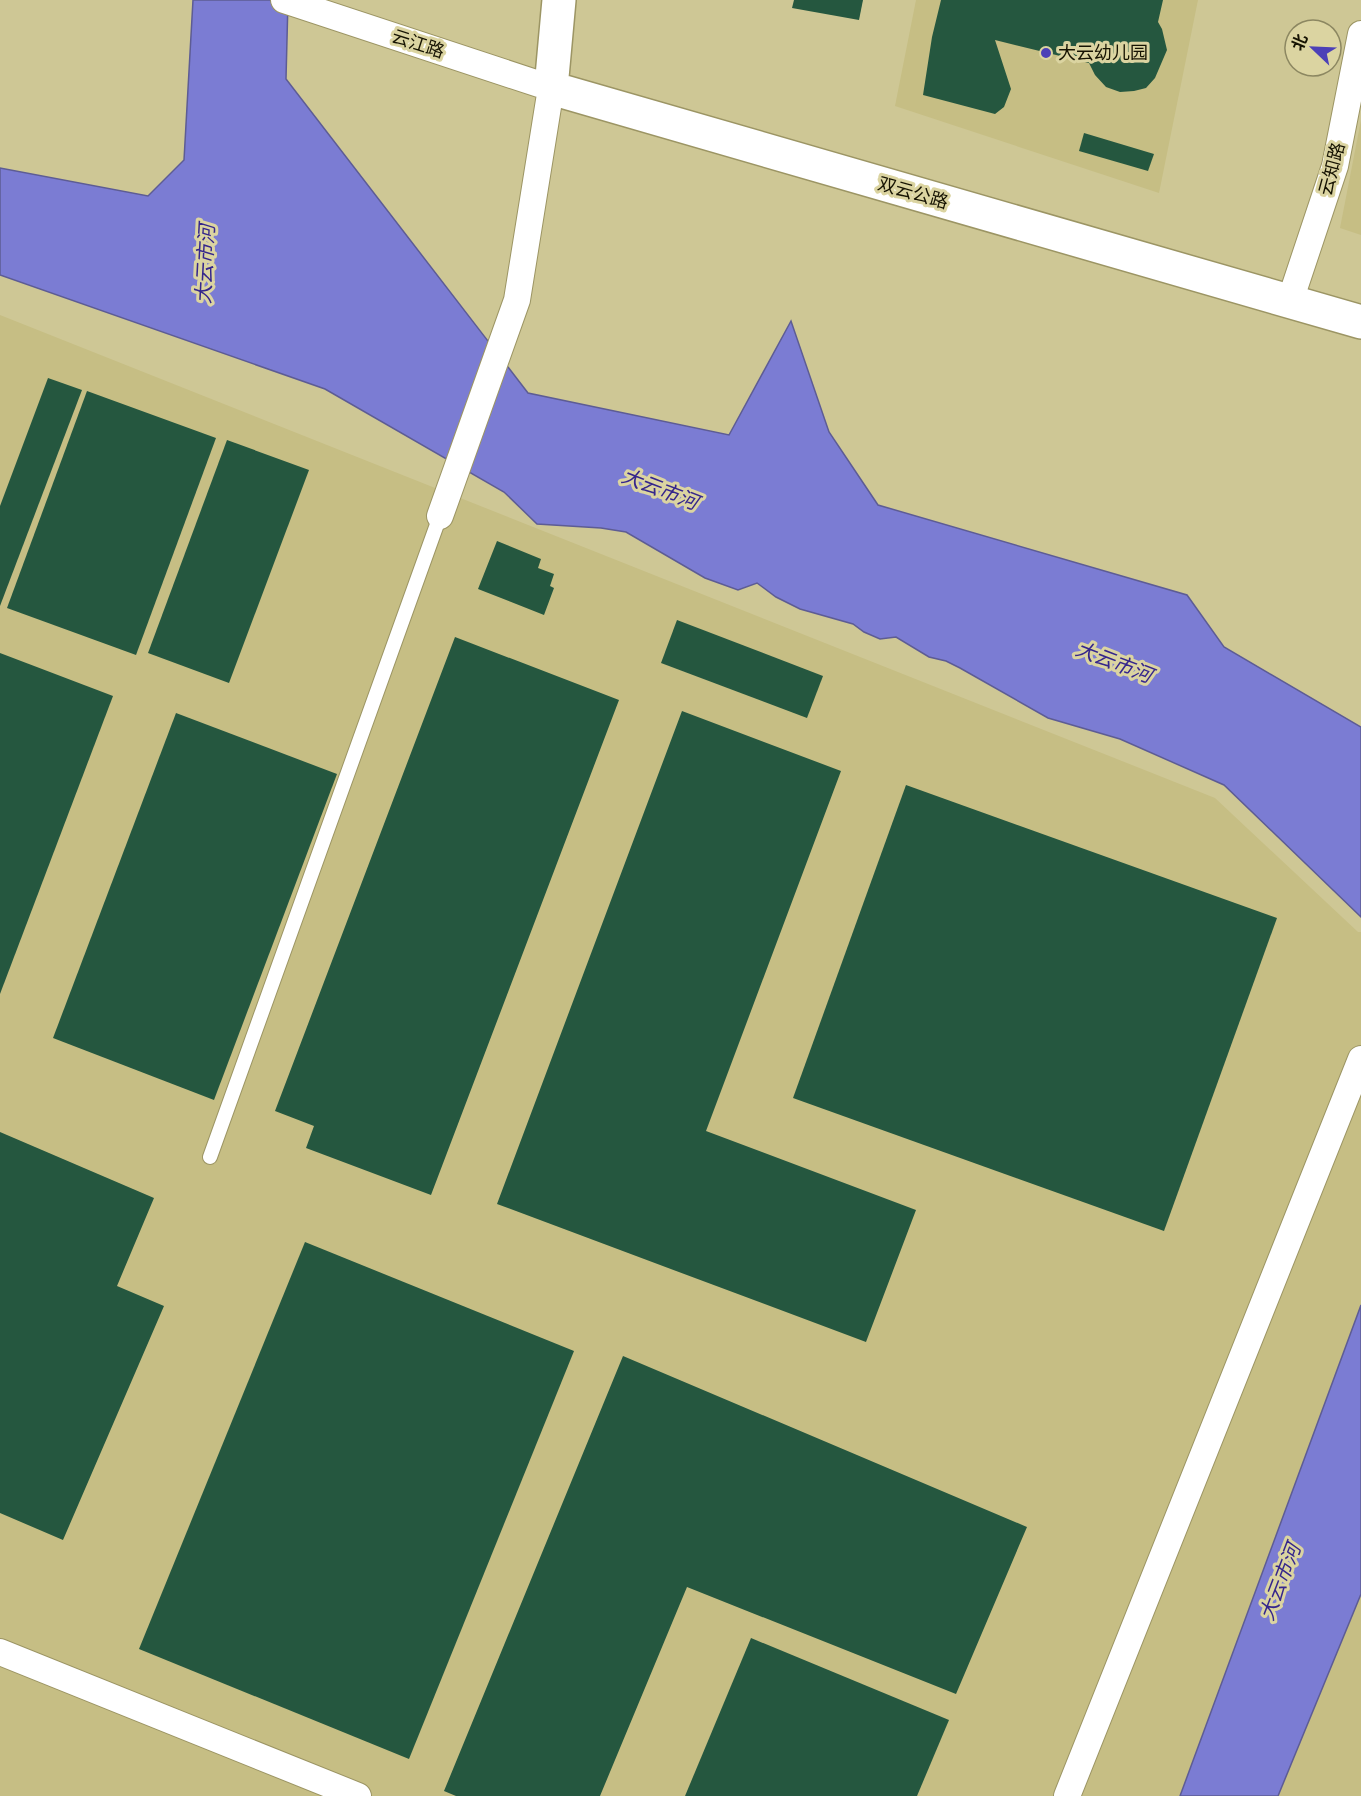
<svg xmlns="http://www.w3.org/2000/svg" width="1361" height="1796" viewBox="0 0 1361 1796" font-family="'Source Sans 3','Noto Sans SC',sans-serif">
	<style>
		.built { fill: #c6be84 }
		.water { fill: #7b7cd3; stroke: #5d5c94; stroke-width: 1.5 }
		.building { fill: #25573f }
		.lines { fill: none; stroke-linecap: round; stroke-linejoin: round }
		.service-casing { stroke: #9c9564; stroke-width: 16 }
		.minor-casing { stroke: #9c9564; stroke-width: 28 }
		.tertiary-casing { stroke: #9c9564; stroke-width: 36 }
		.service { stroke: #fff; stroke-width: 14 }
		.minor { stroke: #fff; stroke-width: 26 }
		.tertiary { stroke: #fff; stroke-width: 33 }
		.poi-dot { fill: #4c40b7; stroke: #dbd4a1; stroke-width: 2 }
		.labels { text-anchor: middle; stroke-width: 6; stroke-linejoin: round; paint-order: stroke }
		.street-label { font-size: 18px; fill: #161302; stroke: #dbd4a1 }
		.poi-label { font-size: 18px; fill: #161302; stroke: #dbd4a1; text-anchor: start }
		.water-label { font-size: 20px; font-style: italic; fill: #35268c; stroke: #dbd4a1 }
	</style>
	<rect width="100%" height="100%" fill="#cec795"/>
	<g class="built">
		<path d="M916,0H1198L1159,193L895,106Z"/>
		<path d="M1361,120V235L1340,228Z"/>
		<path d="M0,315L1215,798L1358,932H1361V1796H0Z"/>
	</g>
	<g class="water">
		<path d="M193,0H288L286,79L528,393L729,435L791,321L829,432L878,505L1187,595L1224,647L1361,727V917L1224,785L1120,739L1048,718L960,668L946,661L929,657L896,637L880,639L864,632L853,624L800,609L776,597L757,583L738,590L705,578L626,532L601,528L537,524L504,492L325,389L0,275V168L148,196L184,160Z"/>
		<path d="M1361,1305V1594L1278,1796H1180Z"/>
	</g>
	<g class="building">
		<path d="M794,0H863L859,20L792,8Z"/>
		<path d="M941,0H1163L1158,22L1162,29L1167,50L1155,78L1146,88L1134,91L1120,92L1106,87L1095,75L1089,63L995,40L1011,89L1004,107L995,114L923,95L932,37Z"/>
		<path d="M1084,133L1154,154L1148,171L1079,151Z"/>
		<path d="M48,378L82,390L0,606V506Z"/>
		<path d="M87,391L216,438L136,655L7,608Z"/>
		<path d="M227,440L309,470L229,683L148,653Z"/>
		<path d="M497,541L541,559L538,568L554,574L550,586L554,588L544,615L478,589Z"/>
		<path d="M677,620L823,676L807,718L661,663Z"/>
		<path d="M455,637L619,700L431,1195L306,1148L314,1126L275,1111Z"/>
		<path d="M0,653L113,696L0,994Z"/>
		<path d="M682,711L841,771L706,1131L916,1210L866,1342L497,1204Z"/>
		<path d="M176,713L337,774L214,1100L53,1038Z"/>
		<path d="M906,785L1277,918L1164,1231L793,1098Z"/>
		<path d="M0,1132L154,1198L117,1286L164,1306L63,1540L0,1513Z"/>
		<path d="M305,1242L574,1351L409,1759L139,1649Z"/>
		<path d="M623,1356L1027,1527L956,1694L687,1587L600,1796H456L444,1791Z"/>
		<path d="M751,1638L949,1720L917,1796H685Z"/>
	</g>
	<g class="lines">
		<defs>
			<path id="service" d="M210,1157L440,516"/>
			<g id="minor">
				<path d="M284,0L551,88L517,300L440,516"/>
				<path d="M1290,301L1335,166L1361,34"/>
				<path d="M0,1652L358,1796"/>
				<path d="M1067,1796L1361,1059"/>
			</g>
			<path id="tertiary" d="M559,0L551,88L1361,322"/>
		</defs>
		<use href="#service" class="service-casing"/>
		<use href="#minor" class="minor-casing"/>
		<use href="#tertiary" class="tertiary-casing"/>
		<use href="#service" class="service"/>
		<use href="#minor" class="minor"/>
		<use href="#tertiary" class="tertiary"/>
	</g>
	<circle class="poi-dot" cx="1046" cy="53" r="6"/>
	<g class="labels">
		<g class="street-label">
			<text transform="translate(418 44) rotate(18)" y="6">云江路</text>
			<text transform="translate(1332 169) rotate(-75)" y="6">云知路</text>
			<text transform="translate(913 193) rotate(16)" y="6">双云公路</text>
		</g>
		<g class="poi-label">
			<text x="1058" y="59">大云幼儿园</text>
		</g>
		<g class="water-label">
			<text transform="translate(205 264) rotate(-87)" y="7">大云市河</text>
			<text transform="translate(660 489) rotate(21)" y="7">大云市河</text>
			<text transform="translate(1114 662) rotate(21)" y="7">大云市河</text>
			<text transform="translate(1280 1582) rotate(-69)" y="7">大云市河</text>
		</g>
	</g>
	<g transform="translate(1313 48) rotate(293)"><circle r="28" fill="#dbd4a1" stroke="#8c8761" stroke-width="1.5"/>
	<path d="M0-4.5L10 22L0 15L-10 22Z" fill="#4c40b7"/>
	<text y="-9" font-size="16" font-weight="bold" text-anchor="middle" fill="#161302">北</text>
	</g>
</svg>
